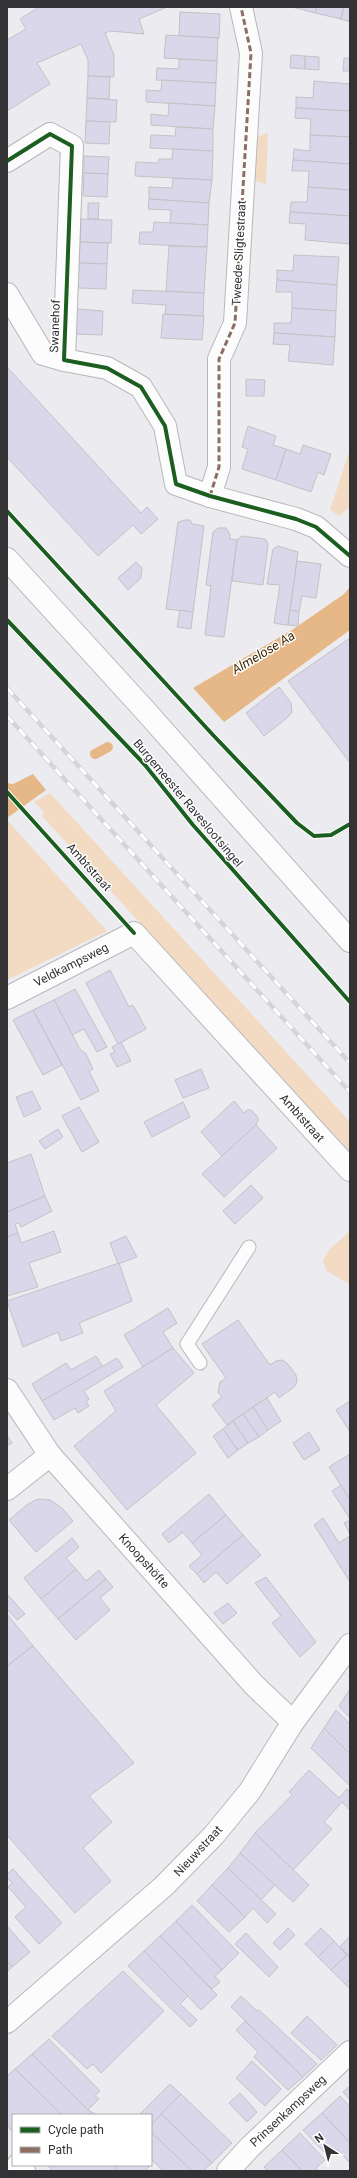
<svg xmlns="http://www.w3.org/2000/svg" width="357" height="2178" viewBox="0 0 357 2178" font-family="Roboto,sans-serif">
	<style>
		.green { fill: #f2dac3 }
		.water { fill: #e6b887 }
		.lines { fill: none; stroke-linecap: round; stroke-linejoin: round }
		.stream { stroke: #e6b887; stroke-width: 10 }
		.building { fill: #d9d7e9; stroke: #c3c2c6 }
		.service-casing { stroke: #b8b8bb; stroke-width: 15 }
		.minor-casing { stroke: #b8b8bb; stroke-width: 24 }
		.secondary-casing { stroke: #b8b8bb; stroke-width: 24 }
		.service { stroke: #fcfcfd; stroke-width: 13 }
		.minor { stroke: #fcfcfd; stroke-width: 22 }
		.secondary { stroke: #fcfcfd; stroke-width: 22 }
		.rail-casing { stroke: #d5d5d6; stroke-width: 4.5 }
		.rail { stroke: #fff; stroke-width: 3; stroke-dasharray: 9; stroke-linecap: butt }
		.quiet { stroke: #8d6e63; stroke-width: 3; stroke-dasharray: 6 3; stroke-linecap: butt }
		.cycleway-casing { stroke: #fff; stroke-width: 6 }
		.cycleway { stroke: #1b5e20; stroke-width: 4 }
		.labels { text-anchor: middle; stroke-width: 3; stroke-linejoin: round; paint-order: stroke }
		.street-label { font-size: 12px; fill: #333336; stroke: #fff }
		.water-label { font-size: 13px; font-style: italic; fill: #402606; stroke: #fff }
	</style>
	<rect width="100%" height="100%" fill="#ececf0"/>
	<g class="green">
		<path d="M268,133L266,185L250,178L252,139Z"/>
		<path d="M350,449V507L339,516L330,510Z"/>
		<path d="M50,793L350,1122V1152L42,816L44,812L34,802Z"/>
		<path d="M7,820L107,931L7,980Z"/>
		<path d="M350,1231V1283L349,1284L327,1271L323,1261L329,1250Z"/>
	</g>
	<g class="water">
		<path d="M350,587V630L224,722L193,688L292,630L344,594Z"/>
		<path d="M33,774L46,790L7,818V783L13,784Z"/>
	</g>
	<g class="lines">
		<path class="stream" d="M95,754L108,747"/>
	</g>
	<g class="building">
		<path d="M39,7H167L139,19L144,34L110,31L105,33L114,55V77L88,76V60L81,44L37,63L50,84L7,111V40L26,29L20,19Z"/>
		<path d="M292,7H317L315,13Z"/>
		<path d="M317,7H344L341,19L315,13Z"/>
		<path d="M344,7H350V22L341,19Z"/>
		<path d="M180,12L220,14L219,38L179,36Z"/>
		<path d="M166,35L218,38L217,61L164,58Z"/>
		<path d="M291,55L305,56V69L290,68Z"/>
		<path d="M305,56L319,57V70L305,69Z"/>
		<path d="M344,58H350V71H343Z"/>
		<path d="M179,59L217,61L216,83L156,80L157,68L179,69Z"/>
		<path d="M88,76L110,77L109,99L87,98Z"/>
		<path d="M162,80L216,83L215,106L146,102V90L161,91Z"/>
		<path d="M314,81L350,84V111L296,108V97L313,98Z"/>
		<path d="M87,98L117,100L116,122L86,121Z"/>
		<path d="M169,103L215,106L213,129L151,125V114L168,116Z"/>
		<path d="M296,108L350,111V137L310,135L311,119L295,118Z"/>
		<path d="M86,121L110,122L109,144L85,143Z"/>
		<path d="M176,127L213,129V151L150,148L151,135L175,136Z"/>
		<path d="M310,135L350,137V164L293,160L294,149L310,151Z"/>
		<path d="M173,149L213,151L212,180L135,176L136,162L158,163L159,159H172Z"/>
		<path d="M84,156L109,157L108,174L84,173Z"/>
		<path d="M293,160L350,164V190L308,187L309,171H292Z"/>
		<path d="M84,173L108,174L107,197L83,196Z"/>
		<path d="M173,178L212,180L209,203L149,199V187L172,188Z"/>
		<path d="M308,187L350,190V216L290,212L291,202H307Z"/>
		<path d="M149,199L209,203L208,225L170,223L171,210L148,209Z"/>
		<path d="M88,203H99L98,219H88Z"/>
		<path d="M290,212L350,216V244L305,240L306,224L289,223Z"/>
		<path d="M81,219L112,220L111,243L80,242Z"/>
		<path d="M154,222L208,225L207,247L139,244L140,232H153Z"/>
		<path d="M80,242L108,243L107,264L79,263Z"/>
		<path d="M169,246L207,247L204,293L166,291Z"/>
		<path d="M294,255L339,257L337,285L277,280V270L293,271Z"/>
		<path d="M79,263L107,264L106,289L78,288Z"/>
		<path d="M277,280L337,285L336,311L292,308V292H276Z"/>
		<path d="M133,290L204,293L203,316L165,314L166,305L132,303Z"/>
		<path d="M292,308L336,311L335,337L274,333V323H291Z"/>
		<path d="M77,309L103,311L102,335L76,334Z"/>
		<path d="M163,314L204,316L202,340L161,338Z"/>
		<path d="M274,333L335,337L333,365L288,361L290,345L273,344Z"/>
		<path d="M7,367L141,513L147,507L158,519L141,534L133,525L98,556L7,457Z"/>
		<path d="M246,379L265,380L264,396H246Z"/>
		<path d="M248,426L276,436L273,445L286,449L276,480L242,469L248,449L242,447Z"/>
		<path d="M303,445L331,454L324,475L318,472L311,492L276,480L286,449L300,454Z"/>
		<path d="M185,520H190L192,524L204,526L193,612L166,609L178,522Z"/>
		<path d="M218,528H226L230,534V539L237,540L224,637L205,635L211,586L206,585L213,532Z"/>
		<path d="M242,536L265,539L268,544L263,585L232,581L237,540Z"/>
		<path d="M278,546L298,552L288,625H285L274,623L280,585L267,584L273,549Z"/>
		<path d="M297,561L321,564L316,598L302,596L299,612L290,610Z"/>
		<path d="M136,562L142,568L141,578L128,590L118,578Z"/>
		<path d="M180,610L193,612L191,629L177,627Z"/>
		<path d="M290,610L299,612L298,626L288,625Z"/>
		<path d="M350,638V763L288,681Z"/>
		<path d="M279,687L291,703L292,712L287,718L264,736L246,713Z"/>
		<path d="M110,970L129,1007L133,1005L146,1029L118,1044L86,983Z"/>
		<path d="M75,989L107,1047L97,1052L84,1029L72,1035L54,1000Z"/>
		<path d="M54,1000L80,1049L86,1054L93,1069L89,1071L99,1091L81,1100L33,1010Z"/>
		<path d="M33,1010L62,1065L43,1075L13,1020Z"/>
		<path d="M121,1042L131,1061L117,1067L110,1054L115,1052L112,1047Z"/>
		<path d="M201,1069L209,1088L183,1098L175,1080Z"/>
		<path d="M32,1091L41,1109L24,1117L16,1097Z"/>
		<path d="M234,1101L244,1113L247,1110H251L258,1117V1121L256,1125L222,1156L201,1132Z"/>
		<path d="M183,1102L190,1117L152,1137L144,1122Z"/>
		<path d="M79,1107L99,1142L82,1152L62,1116Z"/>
		<path d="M256,1125L277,1148L224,1197L202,1174Z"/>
		<path d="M58,1129L63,1137L45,1149L39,1141Z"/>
		<path d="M31,1154L45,1196L7,1212V1163Z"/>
		<path d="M251,1185L263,1198L235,1224L223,1211Z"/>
		<path d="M45,1196L52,1211L21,1227L19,1223L15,1224L18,1233L7,1237V1212Z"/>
		<path d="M54,1231L61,1252L29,1263L38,1287L7,1296V1237L18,1233L21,1243Z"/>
		<path d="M126,1236L137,1257L118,1264L110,1243Z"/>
		<path d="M119,1263L132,1301L79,1323L83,1333L61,1341L58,1332L23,1347L7,1301Z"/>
		<path d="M168,1308L177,1323L163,1332L173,1348L143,1367L124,1335Z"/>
		<path d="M238,1320L270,1365L276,1361L282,1360L287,1363L296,1375L297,1382L294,1387L279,1398L275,1392L227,1425L212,1405L222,1397L218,1392L220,1382L226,1378L202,1344Z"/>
		<path d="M173,1348L194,1373L156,1405L196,1453L127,1510L74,1446L116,1411L104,1391Z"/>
		<path d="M96,1356L103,1367L42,1401L32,1384L66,1363L71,1370Z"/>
		<path d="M117,1358L123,1367L84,1391L89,1399L86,1401L89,1406L78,1413L75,1408L54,1420L42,1401Z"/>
		<path d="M267,1398L281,1421L268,1430L253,1407Z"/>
		<path d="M350,1401V1432L336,1410Z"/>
		<path d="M253,1407L268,1430L259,1437L243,1414Z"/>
		<path d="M243,1414L259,1437L248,1443L233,1421Z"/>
		<path d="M233,1421L248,1443L238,1450L223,1429Z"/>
		<path d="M223,1429L238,1450L228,1458L213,1436Z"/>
		<path d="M309,1432L320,1450L304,1460L293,1443Z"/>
		<path d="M7,1435L12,1443L7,1446Z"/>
		<path d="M350,1454V1500L329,1467Z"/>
		<path d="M341,1485L350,1500V1519L332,1491Z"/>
		<path d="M209,1494L226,1515L192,1543L183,1532L169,1543L162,1534Z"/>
		<path d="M38,1499L50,1500L62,1508L73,1521L36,1552L9,1520L28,1504Z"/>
		<path d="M226,1515L243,1535L197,1574L189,1566L202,1555L192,1543Z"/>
		<path d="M323,1518L339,1543L350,1536V1582L314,1525Z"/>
		<path d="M350,1520V1534L344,1523Z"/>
		<path d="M243,1535L261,1555L227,1584L216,1572L204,1583L197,1574Z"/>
		<path d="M72,1538L79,1547L66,1558L76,1569L41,1599L24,1578Z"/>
		<path d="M76,1569L86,1581L99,1570L106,1579L58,1619L41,1599Z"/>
		<path d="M266,1577L316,1642L300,1657L272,1623L281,1616L255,1583Z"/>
		<path d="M106,1579L113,1587L100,1598L110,1610L76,1640L58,1619Z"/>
		<path d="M7,1594L25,1614L17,1620L7,1609Z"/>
		<path d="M228,1603L237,1613L223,1624L214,1613Z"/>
		<path d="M7,1614L33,1646L7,1666Z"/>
		<path d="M33,1646L134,1763L89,1796L112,1822L83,1848L111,1881L75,1913L7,1835V1666Z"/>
		<path d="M350,1689V1718L339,1706Z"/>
		<path d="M336,1710L350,1724V1754L324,1728Z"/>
		<path d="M324,1728L350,1754V1786L311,1748Z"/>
		<path d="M309,1770L339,1798L347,1789L350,1792V1810L342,1802L324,1822L332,1829L293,1870L255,1833L291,1796L292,1795L289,1792Z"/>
		<path d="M255,1833L309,1885L293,1902L240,1853Z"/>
		<path d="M240,1853L275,1885L261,1900L228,1868Z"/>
		<path d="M228,1868L276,1914L267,1923L253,1908L245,1917L212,1885Z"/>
		<path d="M13,1869L62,1923L39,1944L15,1917L26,1907L8,1887L12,1883L7,1877V1874Z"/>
		<path d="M212,1885L245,1917L229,1932L197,1901Z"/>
		<path d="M192,1905L239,1953L222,1970L176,1921Z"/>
		<path d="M176,1921L222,1970L215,1976L220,1982L212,1989L160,1936Z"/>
		<path d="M7,1926L30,1952L12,1967L7,1961Z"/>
		<path d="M288,1928L295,1935L280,1950L273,1943Z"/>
		<path d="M321,1928L334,1941L318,1957L305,1944Z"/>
		<path d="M246,1933L278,1967L269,1977L235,1944Z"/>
		<path d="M160,1936L217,1995L201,2010L144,1951Z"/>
		<path d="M350,1936V1957L340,1947Z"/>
		<path d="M334,1941L347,1955L331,1970L318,1957Z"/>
		<path d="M144,1951L188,1996L180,2004L197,2020L190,2027L128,1966Z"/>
		<path d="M347,1955L350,1957V1979L345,1984L331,1970Z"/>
		<path d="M7,1961L12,1967L7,1972Z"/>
		<path d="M123,1971L164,2011L101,2073L93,2064L87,2069L52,2036Z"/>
		<path d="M350,1979V1989L345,1984Z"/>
		<path d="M241,1996L257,2011L259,2010L317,2064L303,2077L231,2007Z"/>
		<path d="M307,2016L337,2045L321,2060L291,2033Z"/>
		<path d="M245,2021L303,2077L288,2090L254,2057L258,2052L236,2030Z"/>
		<path d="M49,2039L100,2091L95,2096L99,2099L88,2110L32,2054Z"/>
		<path d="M32,2054L88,2110L97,2115H62L15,2069Z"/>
		<path d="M252,2061L281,2089L265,2106L236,2078Z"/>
		<path d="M15,2069L62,2115H13V2132L7,2126V2076Z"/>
		<path d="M170,2084L181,2094L151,2125V2115H139Z"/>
		<path d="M350,2086V2100L343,2092Z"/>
		<path d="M240,2093L257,2112L247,2122L229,2103Z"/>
		<path d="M181,2094L232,2143L212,2163L161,2114Z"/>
		<path d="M340,2096L350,2107V2143L322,2113Z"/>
		<path d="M322,2113L350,2143V2163L337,2149L328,2156L303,2130Z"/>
		<path d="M161,2114L212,2163L203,2171H192L151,2132V2125Z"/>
		<path d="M151,2132L192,2171H163L151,2159Z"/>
		<path d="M300,2133L325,2160L316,2168L318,2171H302L282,2150Z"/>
		<path d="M282,2150L302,2171H268L264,2167Z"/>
		<path d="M47,2165H113L119,2171H53Z"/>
		<path d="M113,2165H151L145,2171H119Z"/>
	</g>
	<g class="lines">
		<defs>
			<path id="service" d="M200,1363L187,1344L249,1247"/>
			<g id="minor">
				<path d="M7,161L50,134L72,146L64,360L107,368L141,387L165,426L176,484L210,496L296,519L316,527L350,556"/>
				<path d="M7,294L43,354L64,360"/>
				<path d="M210,496L219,467V359L235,323L251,53L241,7"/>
				<path d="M7,998L134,933L350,1170"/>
				<path d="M7,1390L50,1455L254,1685L293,1722"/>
				<path d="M7,1489L50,1455"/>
				<path d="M7,2022L164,1886L214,1835L250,1791L293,1722L350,1645"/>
				<path d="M18,2165L24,2171"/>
				<path d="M228,2171L250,2147L350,2052"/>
			</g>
			<path id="secondary" d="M7,559L141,706L350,941"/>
		</defs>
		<use href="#service" class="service-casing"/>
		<use href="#minor" class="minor-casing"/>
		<use href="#secondary" class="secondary-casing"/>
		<use href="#service" class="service"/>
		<use href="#minor" class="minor"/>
		<use href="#secondary" class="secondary"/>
		<defs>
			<g id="rail">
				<path d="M7,688L350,1063"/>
				<path d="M7,716L350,1092"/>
			</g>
		</defs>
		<use href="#rail" class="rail-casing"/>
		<use href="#rail" class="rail"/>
		<path class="quiet" d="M210,496L219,467V359L235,323L251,53L241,7"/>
		<defs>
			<g id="cycleway">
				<path d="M7,161L50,134L72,146L64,360L107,368L141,387L165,426L176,484L210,496L296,519L316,527L350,556"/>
				<path d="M7,511L213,735L297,823L314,836L331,835L350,824"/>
				<path d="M7,620L145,765L193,825L350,1002"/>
				<path d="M7,792L134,933"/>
			</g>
		</defs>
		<use href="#cycleway" class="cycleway-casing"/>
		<use href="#cycleway" class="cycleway"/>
	</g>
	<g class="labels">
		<g class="street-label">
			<text transform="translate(239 253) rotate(-87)" y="4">Tweede Sligtestraat</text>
			<text transform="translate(55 326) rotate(-88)" y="4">Swanehof</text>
			<text transform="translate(188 803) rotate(50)" y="4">Burgemeester Raveslootsingel</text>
			<text transform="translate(89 867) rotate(48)" y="4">Ambtstraat</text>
			<text transform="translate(71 965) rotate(-27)" y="4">Veldkampsweg</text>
			<text transform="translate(302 1118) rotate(48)" y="4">Ambtstraat</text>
			<text transform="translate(144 1561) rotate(48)" y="4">Knoopshöfte</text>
			<text transform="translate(198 1851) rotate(-47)" y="4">Nieuwstraat</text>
			<text transform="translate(288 2111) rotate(-43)" y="4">Prinsenkampsweg</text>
		</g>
		<g class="water-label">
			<text transform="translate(263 652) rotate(-31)" y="5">Almelose Aa</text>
		</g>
	</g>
	<rect width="357" height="2178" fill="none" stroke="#333336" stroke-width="16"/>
	<rect x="12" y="2114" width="140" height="52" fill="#ffffff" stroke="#adadaf"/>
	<rect x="20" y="2127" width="20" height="6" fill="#1b5e20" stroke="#adadaf"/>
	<text x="48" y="2134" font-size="12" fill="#333336">Cycle path</text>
	<rect x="20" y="2147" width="20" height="6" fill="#8d6e63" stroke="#adadaf"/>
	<text x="48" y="2154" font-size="12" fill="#333336">Path</text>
	<g transform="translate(325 2146) rotate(324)" stroke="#ffffff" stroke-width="3" paint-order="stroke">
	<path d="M0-3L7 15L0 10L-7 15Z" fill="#333336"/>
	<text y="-6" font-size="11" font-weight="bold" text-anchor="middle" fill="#333336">N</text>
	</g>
</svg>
